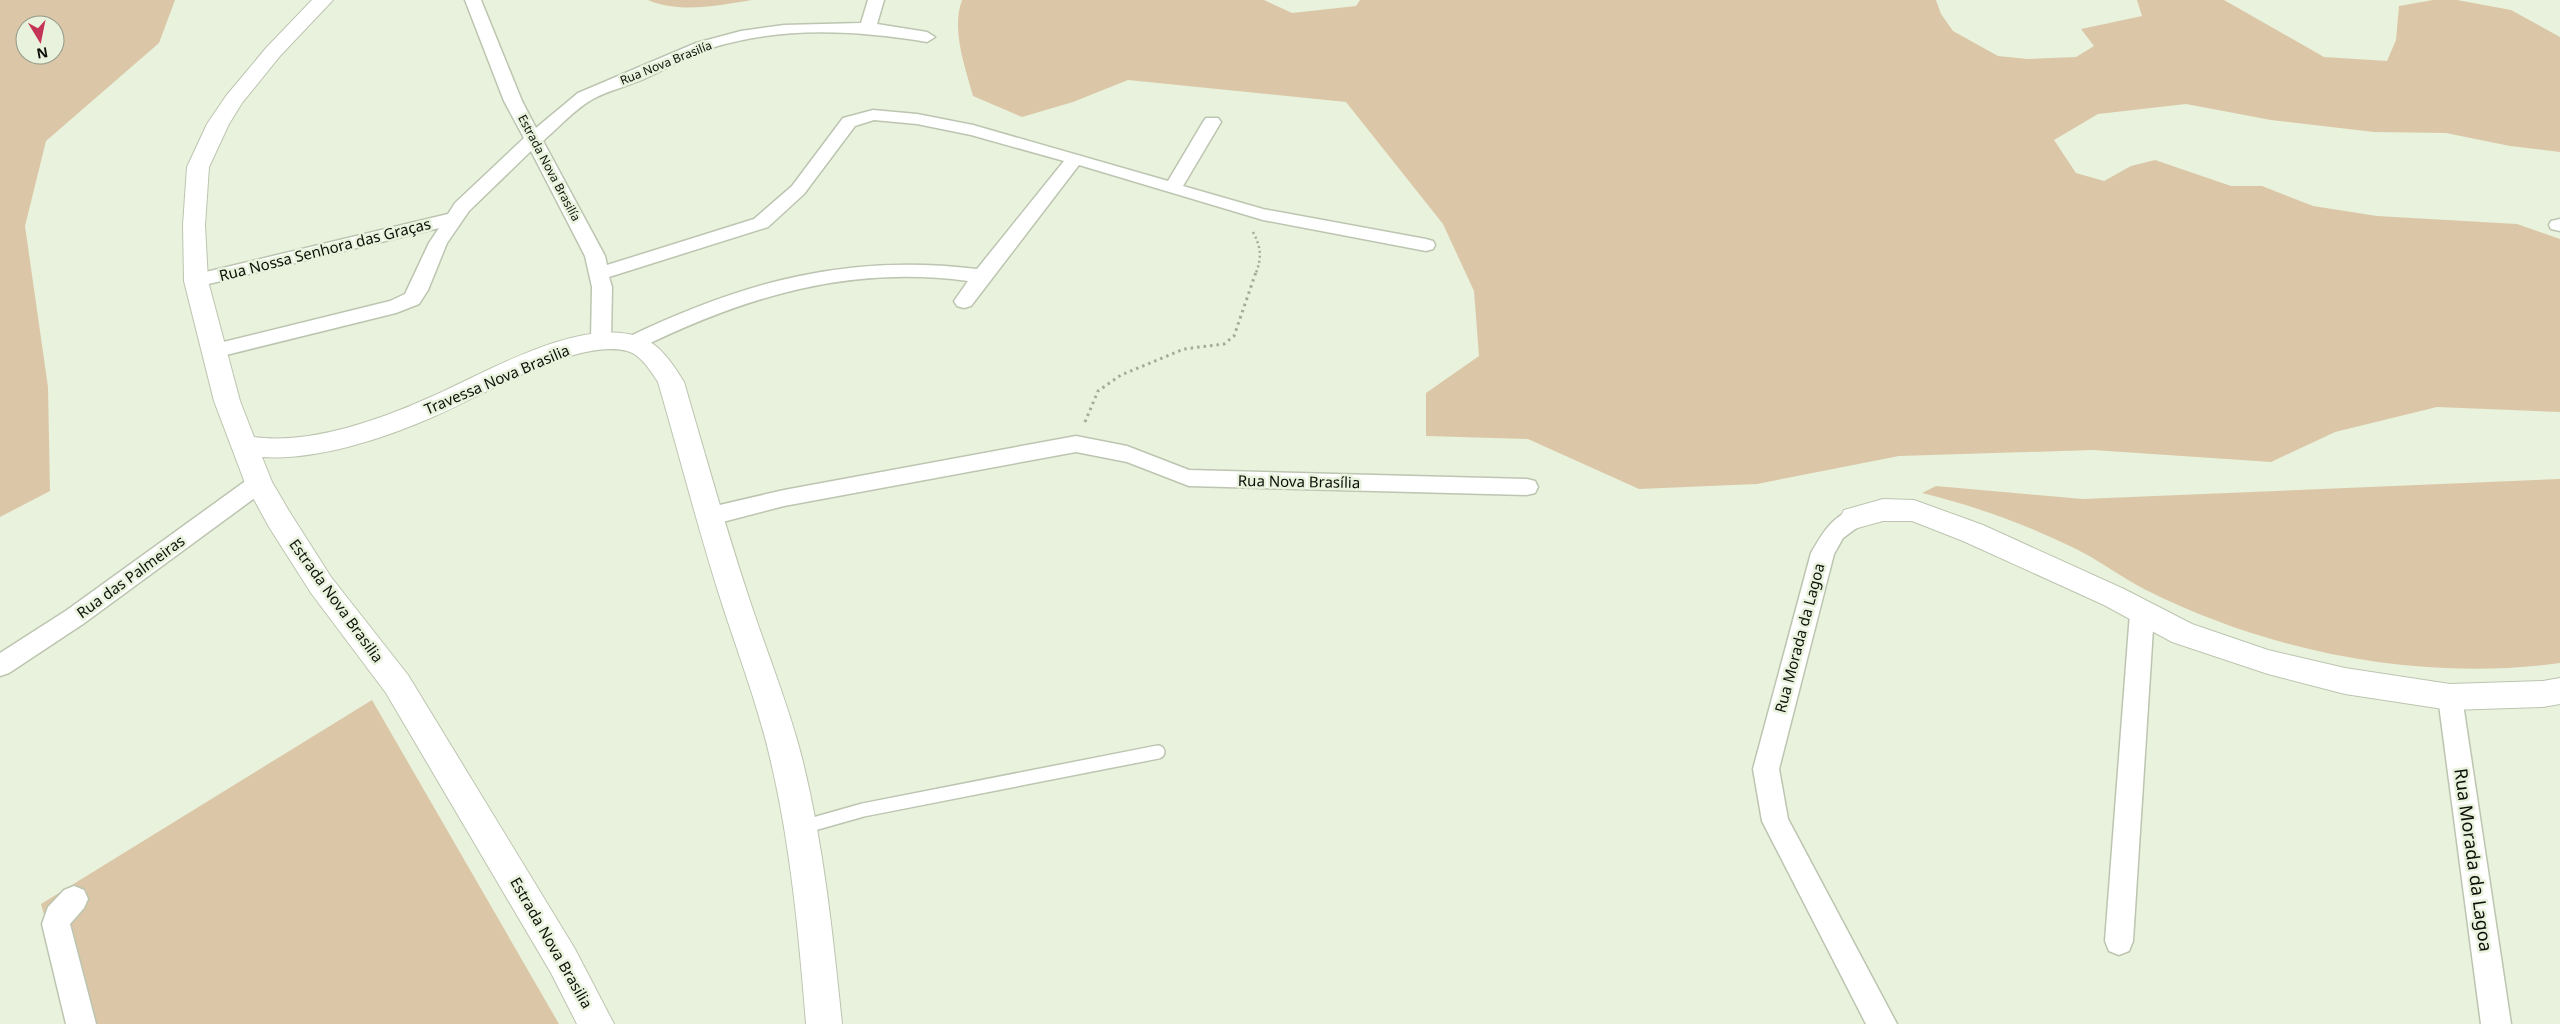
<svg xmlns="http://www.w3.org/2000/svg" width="2560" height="1024" viewBox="0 0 2560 1024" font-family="'Noto Sans',sans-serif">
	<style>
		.green { fill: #dbc7a7; fill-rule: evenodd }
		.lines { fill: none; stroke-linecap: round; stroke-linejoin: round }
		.service-casing { stroke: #bcc5b0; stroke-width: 16 }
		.minor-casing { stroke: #bcc5b0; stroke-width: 3 }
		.tertiary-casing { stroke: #bcc5b0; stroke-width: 2 }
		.path-far1 { stroke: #a4ab99; stroke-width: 2.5; stroke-dasharray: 2 3; stroke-linecap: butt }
		.path { stroke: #a4ab99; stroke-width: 3; stroke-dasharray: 2.5 4; stroke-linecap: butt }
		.service { stroke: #fff; stroke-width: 13 }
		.minor { fill: #fff; fill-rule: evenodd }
		.tertiary { fill: #fff; fill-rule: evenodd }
		.labels { text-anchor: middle; stroke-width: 5; stroke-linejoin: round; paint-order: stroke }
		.far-street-label { font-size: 12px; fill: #0d1009; stroke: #e9f2dc }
		.street-label { font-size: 15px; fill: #0d1009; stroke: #e9f2dc }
		.near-street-label { font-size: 18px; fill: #0d1009; stroke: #e9f2dc }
	</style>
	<rect width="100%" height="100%" fill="#e9f2dc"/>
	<g class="green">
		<path d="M0,0H175L159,43L46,141L25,226L48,387L50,491L0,517ZM25,25H55V55H25Z"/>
		<path d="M648,0H752C719,5 680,14 648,0Z"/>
		<path d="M962,0H1264L1292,13L1356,6L1360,0H1936L1941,14L1953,31L1998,56L2028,59L2076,57L2094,46L2081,29L2142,16L2137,0H2224L2324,57L2387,61L2396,40L2399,6L2433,0H2457L2511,10L2560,37V152L2510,146L2446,133L2374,132L2271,120L2186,104L2098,114L2054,140L2076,173L2104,181L2131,166L2155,160L2231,186H2262L2313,206L2377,216L2517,224L2560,239V412L2437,407L2335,432L2271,462L2093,450L1899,456L1757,484L1639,489L1528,439L1426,436V393L1479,356L1474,291L1443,224L1346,102L1128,80L1073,102L1022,117L973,96C965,66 951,30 962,0Z"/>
		<path d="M2560,479V663C2421,682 2272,653 2146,590C2121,577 2099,560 2074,548C2025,524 1975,506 1922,493L1936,486L2083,499Z"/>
		<path d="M372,700L559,1024H75L41,904Z"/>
	</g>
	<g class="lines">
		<defs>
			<path id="service" d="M803,827L863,810L1158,752"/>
			<g id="minor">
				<path d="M465,0H481L522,101L536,128L578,93L696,43L741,31L784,25L861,23L868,0H884L877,24L927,32L935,37L927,42C854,30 780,26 708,49C686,57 666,69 646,78C629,86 609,90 593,99C575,109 559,127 543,141L605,256L607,265L754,219L792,186L843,118L873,110L917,114L973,125L1168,181L1203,122L1206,118H1218L1221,122L1183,186L1263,209L1426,239L1433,241L1435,245L1433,249L1426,251L1263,220L1079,165L971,306L964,308L957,306L954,301L968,281C849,265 747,296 640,348L633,350L626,348L623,343L626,338C743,282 847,253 977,269L1064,161L971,135L917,124L874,120L855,126L804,194L768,227L609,277L612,287L611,340L608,345L601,347L594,345L591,340L592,287L585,256L531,151L469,211L447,243L428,290L419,304L396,313L214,358L207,356L204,351L207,346L390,301L405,294L429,243L439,228L196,287L189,286L186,281L189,276L448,214L455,203L524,138L504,101Z"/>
				<path d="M2560,219V231L2551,229L2549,225L2551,221Z"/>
				<path d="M1076,436L1127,446L1189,470L1527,479L1535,481L1538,487L1535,493L1527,495L1189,486L1127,462L1076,452L784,506L711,525L703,522L700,516L703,510L711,507L784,490Z"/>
				<path d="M259,475L267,477L270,483L267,489L83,624L9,673L0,676V653L67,610L251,477Z"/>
				<path d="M1854,509L1862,512L1865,518L1862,524L1843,538L1834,554L1779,769L1788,819L1897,1024H1866L1762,821L1753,769L1811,553C1822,534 1832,516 1854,509Z"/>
				<path d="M2142,603L2150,606L2154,613L2133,941L2129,951L2119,955L2109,951L2105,941L2130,613L2134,606Z"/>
				<path d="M2450,686L2459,689L2462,697L2511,1024H2481L2438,697L2441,689Z"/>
				<path d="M74,886L84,890L88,899L84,908L70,924L96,1024H66L42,924L48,907L64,890Z"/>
			</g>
			<g id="tertiary">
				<path d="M312,0H333L280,56L242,103L229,124L209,167L205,225L208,281L240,401L254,437C311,445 382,419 433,396C487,372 580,316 640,337C660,344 673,364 684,382C706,457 727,533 752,607C769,658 790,709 803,762C824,848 833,936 842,1024H806C799,936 791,848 771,762C759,709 740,659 723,607C699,533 680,457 658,382C651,371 640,354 627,351C576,338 482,396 435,416C386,438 316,461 262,457L272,482L289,511L331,577L408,675L575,949L614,1024H577L551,973L386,693L311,593L269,527L245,483L214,401L184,281L183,225L187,167L207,124L226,96L266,48Z"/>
				<path d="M1883,499L1914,500L1983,525L2124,589L2192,624L2268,650L2345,668L2450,684L2543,681L2560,678V704L2543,707L2450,710L2345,694L2268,674L2172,642L2104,605L1963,541L1912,521H1883L1854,529L1844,526L1840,518L1844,510Z"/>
			</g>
		</defs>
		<use href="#service" class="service-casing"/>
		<use href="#minor" class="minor-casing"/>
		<use href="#tertiary" class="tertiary-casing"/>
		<path class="path-far1" d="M1253,232C1261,247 1262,257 1256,273"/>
		<path class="path" d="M1085,422L1098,391L1121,375L1184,349L1224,344L1234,336L1256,272"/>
		<use href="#service" class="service"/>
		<use href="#minor" class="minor"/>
		<use href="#tertiary" class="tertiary"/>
	</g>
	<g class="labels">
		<g class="far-street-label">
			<text transform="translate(666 63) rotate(-22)" y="4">Rua Nova Brasilía</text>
			<text transform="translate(549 168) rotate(62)" y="4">Estrada Nova Brasilía</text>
		</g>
		<g class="street-label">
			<text transform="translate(325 250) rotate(-14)" y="5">Rua Nossa Senhora das Graças</text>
			<text transform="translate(497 380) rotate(-23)" y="5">Travessa Nova Brasilia</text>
			<text transform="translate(1299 482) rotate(1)" y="5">Rua Nova Brasília</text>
			<text transform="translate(131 577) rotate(-36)" y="5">Rua das Palmeiras</text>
			<text transform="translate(336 601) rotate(54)" y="5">Estrada Nova Brasilia</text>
			<text transform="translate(1800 638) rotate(-75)" y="5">Rua Morada da Lagoa</text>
			<text transform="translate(551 943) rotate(60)" y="5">Estrada Nova Brasilia</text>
		</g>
		<g class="near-street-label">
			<text transform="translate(2473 860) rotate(82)" y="6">Rua Morada da Lagoa</text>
		</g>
	</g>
	<g transform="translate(40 40) rotate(170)"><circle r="24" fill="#e9f2dc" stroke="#919888"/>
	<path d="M0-4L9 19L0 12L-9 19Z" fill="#c43456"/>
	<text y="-8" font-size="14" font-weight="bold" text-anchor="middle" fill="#0d1009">N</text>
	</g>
</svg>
